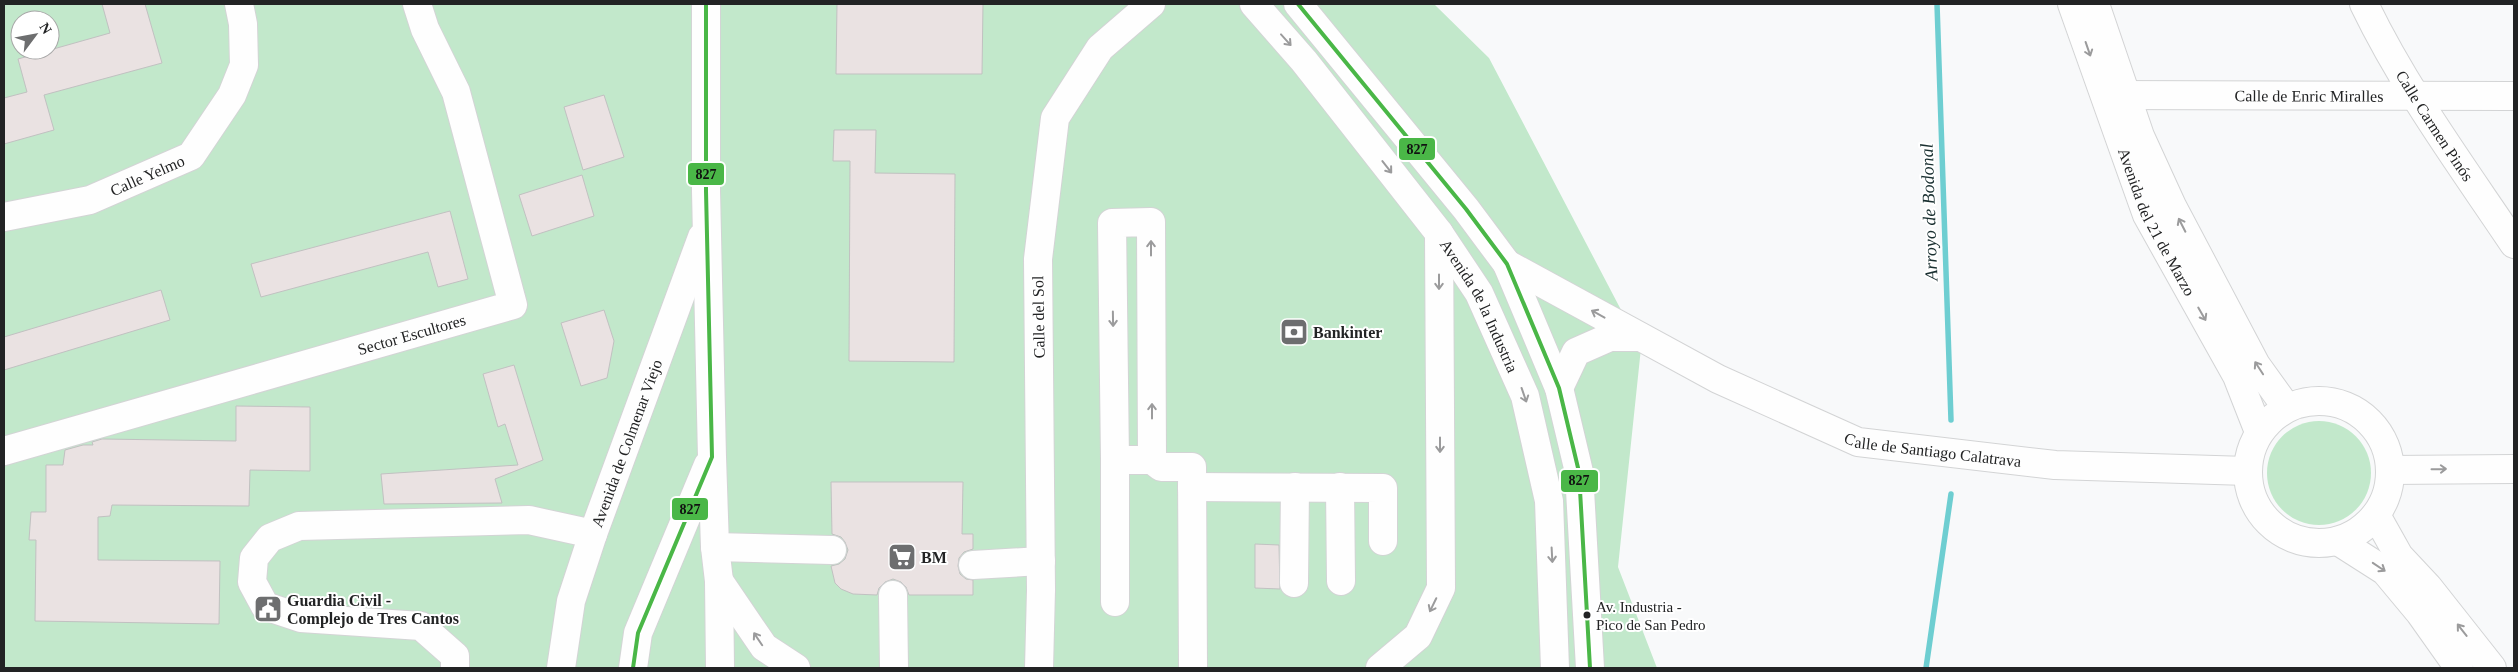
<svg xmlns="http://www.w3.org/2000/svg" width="2518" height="672" viewBox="0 0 2518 672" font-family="'Times New Roman',serif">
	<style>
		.green { fill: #c2e8cb; fill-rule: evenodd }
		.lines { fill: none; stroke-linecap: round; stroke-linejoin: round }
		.stream { stroke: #6eced1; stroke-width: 5.5 }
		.building { fill: #eae2e2; stroke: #c1c1c1 }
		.minor-casing { stroke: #d3d4d5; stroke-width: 30 }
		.minor { stroke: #fefefe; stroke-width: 28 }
		.bus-1-casing { stroke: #fff; stroke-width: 8 }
		.bus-1 { stroke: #4ab747; stroke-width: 4 }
		.oneway { stroke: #9b9b9c }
		.bus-dot { fill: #222324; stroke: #fff; stroke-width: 2 }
		.labels { text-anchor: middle; stroke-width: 4; stroke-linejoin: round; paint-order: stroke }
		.bus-label { font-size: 15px; fill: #222324; stroke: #fff; text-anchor: start }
		.street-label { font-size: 16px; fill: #222324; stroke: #fff }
		.poi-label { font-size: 16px; font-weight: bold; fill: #222324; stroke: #fff; text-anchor: start }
		.water-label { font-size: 18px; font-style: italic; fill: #192f30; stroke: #fff }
		.line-badge { stroke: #fff; stroke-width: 2 }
		.pale-badge-label { font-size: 14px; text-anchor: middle; font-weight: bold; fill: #111 }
	</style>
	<rect width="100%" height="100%" fill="#f8f9fa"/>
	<g class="green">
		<path d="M4,4H1434L1489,58L1641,348L1618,567L1657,668H4ZM20,20H50V50H20Z"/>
		<circle cx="2319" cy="473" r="52"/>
	</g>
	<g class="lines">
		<g class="stream">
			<path d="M1937,4L1951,420"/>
			<path d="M1926,668L1951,494"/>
		</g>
	</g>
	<g class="building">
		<path d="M102,4H145L162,63L44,95L54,130L4,144V98L27,92L18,59L110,33Z"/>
		<path d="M837,4H983L982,74H836Z"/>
		<path d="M604,95L624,157L583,170L564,107Z"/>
		<path d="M834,130H876L875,173L955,174L954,362L849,361L850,161H833Z"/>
		<path d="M582,175L594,216L532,236L519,195Z"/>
		<path d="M450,211L468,279L438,287L428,252L261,297L251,264Z"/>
		<path d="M161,290L170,320L4,370V337Z"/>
		<path d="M604,310L614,341L607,378L581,386L561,323Z"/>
		<path d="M514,365L543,460L495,479L502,503L384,504L381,474L518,465L505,424L498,427L483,374Z"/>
		<path d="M236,406L310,407V471L250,470L249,506L112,505L110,516L98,517V560L220,561L219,624L35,621L36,540H29L31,512H46V465H63L65,450L83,445H93L92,442L102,439L236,441Z"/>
		<path d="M831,482H963L962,534H973V549L964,552L959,558L958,566L960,574L966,579L973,580V595H909L906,587L901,582L893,579L885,582L879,588L877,595L853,594L841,589L835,583L831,566L839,564L845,559L848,550L845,542L841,537L832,534Z"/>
		<path d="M1255,544L1279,545L1280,589L1255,588Z"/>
	</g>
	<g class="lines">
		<defs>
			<g id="minor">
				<path d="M706,4V191L712,457L715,547L719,581L720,668"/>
				<path id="s1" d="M1254,4L1304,61L1439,233L1479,293L1525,396L1549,501L1555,668"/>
				<path d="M1298,4L1466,209L1507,264L1559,388L1579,472L1590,668"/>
				<path id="s2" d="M2072,4L2147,215L2237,376L2259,432"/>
				<path d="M2095,4L2140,136L2172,206L2256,365L2287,408"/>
				<path id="s3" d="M2364,4C2405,89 2461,165 2514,244"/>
				<path id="s4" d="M2108,95L2514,96"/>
				<path id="s5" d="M4,217L90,200L191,156L232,95L244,65L243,24L239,4"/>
				<path id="s6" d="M1507,264L1718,379L1858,442L2055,465L2247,471"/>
				<path d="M1559,388L1576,352L1610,337H1640"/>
				<circle cx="2319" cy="472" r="71"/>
				<path id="s7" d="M4,451L513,305L456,92L425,29L417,4"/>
				<path d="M1115,460L1112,223L1151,222L1152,460"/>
				<path d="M2390,470L2514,469"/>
				<path d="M1192,487L1383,488V541"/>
				<path d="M1340,487L1341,581"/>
				<path d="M2376,515L2399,556L2428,587L2492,668"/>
				<path d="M2338,541L2385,571L2420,613L2459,668"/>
				<path d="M715,547L832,550"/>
				<path d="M973,565L1041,561"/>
				<path d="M719,581L764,647L796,668"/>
				<path d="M1294,583L1295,487"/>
				<path d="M893,595L894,668"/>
				<path d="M1115,602V460H1152L1161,467H1192L1193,668"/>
				<path d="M455,668V656L421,626L301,618L265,606L252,582L254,558L270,538L299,526L529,520L593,534"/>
				<path id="s8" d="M561,668L571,601L593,534L702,237"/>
				<path d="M633,668L638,633L708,465"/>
				<path d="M1039,668L1041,590L1038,259L1055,118L1100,48L1151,4"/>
				<path d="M1380,668L1418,636L1441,588L1439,233"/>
			</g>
		</defs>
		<use href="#minor" class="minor-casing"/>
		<use href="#minor" class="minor"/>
		<defs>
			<g id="bus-1">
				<path d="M1298,4L1466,209L1507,264L1559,388L1579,472L1590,668"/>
				<path d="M633,668L638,633L712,457L706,191V4"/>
			</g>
		</defs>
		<use href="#bus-1" class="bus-1-casing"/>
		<use href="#bus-1" class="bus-1"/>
	</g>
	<defs><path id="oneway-shaft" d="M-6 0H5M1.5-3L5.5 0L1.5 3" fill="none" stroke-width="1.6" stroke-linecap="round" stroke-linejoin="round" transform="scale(1.25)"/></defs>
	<g class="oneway">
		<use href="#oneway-shaft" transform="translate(1286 40) rotate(48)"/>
		<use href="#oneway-shaft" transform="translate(2088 49) rotate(71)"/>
		<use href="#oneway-shaft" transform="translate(1387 167) rotate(52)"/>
		<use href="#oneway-shaft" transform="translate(2182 225) rotate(-117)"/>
		<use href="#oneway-shaft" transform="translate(1151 248) rotate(-90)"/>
		<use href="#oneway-shaft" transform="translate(1439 282) rotate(90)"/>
		<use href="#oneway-shaft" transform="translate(1598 314) rotate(-151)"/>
		<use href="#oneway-shaft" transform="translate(2202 314) rotate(60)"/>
		<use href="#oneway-shaft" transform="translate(1113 319) rotate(89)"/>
		<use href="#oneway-shaft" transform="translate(2259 368) rotate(-123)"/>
		<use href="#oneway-shaft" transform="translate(1524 395) rotate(71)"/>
		<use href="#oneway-shaft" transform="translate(1152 411) rotate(-90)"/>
		<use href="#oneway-shaft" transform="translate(1440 445) rotate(90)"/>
		<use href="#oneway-shaft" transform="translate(2439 469) rotate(-1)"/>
		<use href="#oneway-shaft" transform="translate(1552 555) rotate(87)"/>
		<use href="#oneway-shaft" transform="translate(2379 567) rotate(34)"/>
		<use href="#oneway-shaft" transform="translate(1433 605) rotate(116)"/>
		<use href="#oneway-shaft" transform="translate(2462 630) rotate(-128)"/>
		<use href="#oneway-shaft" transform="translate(758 639) rotate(-124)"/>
	</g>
	<defs>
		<symbol id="bank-square" viewBox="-11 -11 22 22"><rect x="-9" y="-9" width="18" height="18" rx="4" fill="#6d6e6f" stroke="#fff"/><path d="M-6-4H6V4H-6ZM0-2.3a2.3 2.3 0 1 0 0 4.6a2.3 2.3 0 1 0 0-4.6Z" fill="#fff"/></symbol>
		<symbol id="supermarket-square" viewBox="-11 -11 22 22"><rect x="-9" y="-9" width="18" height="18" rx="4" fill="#6d6e6f" stroke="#fff"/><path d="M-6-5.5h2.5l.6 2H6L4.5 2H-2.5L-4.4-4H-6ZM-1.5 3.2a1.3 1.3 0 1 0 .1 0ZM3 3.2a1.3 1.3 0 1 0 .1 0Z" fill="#fff"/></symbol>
		<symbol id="civic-square" viewBox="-11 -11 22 22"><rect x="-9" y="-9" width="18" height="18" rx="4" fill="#6d6e6f" stroke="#fff"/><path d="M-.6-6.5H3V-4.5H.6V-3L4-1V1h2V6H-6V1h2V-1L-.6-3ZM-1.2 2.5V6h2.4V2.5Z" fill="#fff"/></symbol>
	</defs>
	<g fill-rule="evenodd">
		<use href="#bank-square" x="1278" y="316" width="32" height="32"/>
		<use href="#supermarket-square" x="886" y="541" width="32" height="32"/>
		<use href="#civic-square" x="252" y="593" width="32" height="32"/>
	</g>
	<circle class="bus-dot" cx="1587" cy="615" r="4.5"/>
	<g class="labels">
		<g class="bus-label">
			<text x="1596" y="612">Av. Industria -<tspan x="1596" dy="18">Pico de San Pedro</tspan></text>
		</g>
		<g class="street-label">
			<text dy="6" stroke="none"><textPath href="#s4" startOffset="201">Calle de Enric Miralles</textPath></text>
			<text dy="6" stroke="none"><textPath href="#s3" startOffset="141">Calle Carmen Pinós</textPath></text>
			<text dy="6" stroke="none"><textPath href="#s5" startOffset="150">Calle Yelmo</textPath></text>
			<text dy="6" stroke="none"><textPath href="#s2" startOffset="234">Avenida del 21 de Marzo</textPath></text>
			<text dy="6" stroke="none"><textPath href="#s1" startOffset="378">Avenida de la Industria</textPath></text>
			<text transform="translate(1038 317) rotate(-91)" y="6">Calle del Sol</text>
			<text dy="6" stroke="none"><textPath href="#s7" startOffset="424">Sector Escultores</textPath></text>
			<text dy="6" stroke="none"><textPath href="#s8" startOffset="235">Avenida de Colmenar Viejo</textPath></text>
			<text dy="6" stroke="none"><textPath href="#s6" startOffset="469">Calle de Santiago Calatrava</textPath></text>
		</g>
		<g class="poi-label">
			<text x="1313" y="338">Bankinter</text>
			<text x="921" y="563">BM</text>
			<text x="287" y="606">Guardia Civil -<tspan x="287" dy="18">Complejo de Tres Cantos</tspan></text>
		</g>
		<g class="water-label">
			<text transform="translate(1929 212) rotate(-92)" y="6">Arroyo de Bodonal</text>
		</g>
	</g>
	<g class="line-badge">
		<rect x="1398" y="137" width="38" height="24" rx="5" fill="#4ab747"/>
		<rect x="687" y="162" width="38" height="24" rx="5" fill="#4ab747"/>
		<rect x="1560" y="469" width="39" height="24" rx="5" fill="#4ab747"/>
		<rect x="671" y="497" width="38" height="24" rx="5" fill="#4ab747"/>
	</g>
	<g class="pale-badge-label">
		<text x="1417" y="154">827</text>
		<text x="706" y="179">827</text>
		<text x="1579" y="485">827</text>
		<text x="690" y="514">827</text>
	</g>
	<rect width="2518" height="672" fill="none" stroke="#222324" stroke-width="10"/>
	<g transform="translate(35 35) rotate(58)"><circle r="24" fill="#ffffff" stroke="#a7a7a7"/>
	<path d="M0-4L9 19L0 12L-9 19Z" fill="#6d6e6f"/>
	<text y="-8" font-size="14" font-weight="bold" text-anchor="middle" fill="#222324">N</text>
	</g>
</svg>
